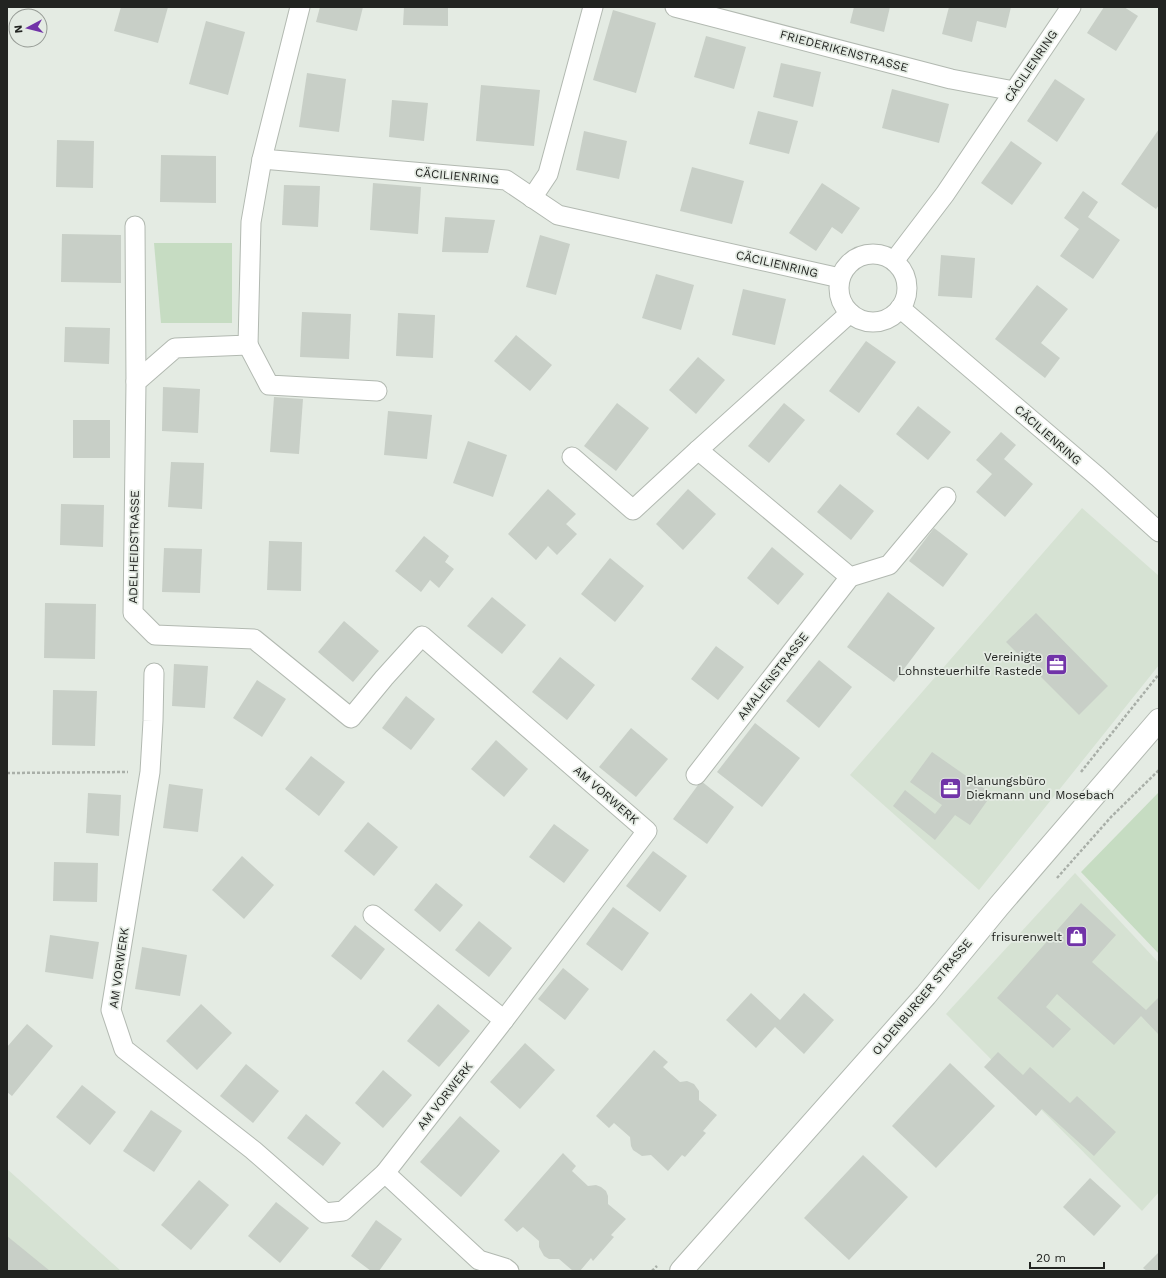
<svg xmlns="http://www.w3.org/2000/svg" width="1166" height="1278" viewBox="0 0 1166 1278" font-family="'Work Sans',sans-serif">
	<style>
		.built { fill: #d6e2d3 }
		.green { fill: #c6dcc2 }
		.building { fill: #c8cfc7 }
		.lines { fill: none; stroke-linecap: round; stroke-linejoin: round }
		.street-casing { stroke: #b2b9b1; stroke-width: 21 }
		.secondary-casing { stroke: #b2b9b1; stroke-width: 24 }
		.path { stroke: #a9afa8; stroke-width: 2.5; stroke-dasharray: 3 2; stroke-linecap: butt }
		.street { stroke: #fff; stroke-width: 19 }
		.secondary { stroke: #fff; stroke-width: 22 }
		.labels { text-anchor: middle; stroke-width: 3.5; stroke-linejoin: round; paint-order: stroke }
		.street-label { font-size: 12px; fill: #222421; stroke: #e4ebe3 }
		.poi-label { font-size: 12px; fill: #222421; stroke: #e4ebe3; text-anchor: end }
	</style>
	<rect width="100%" height="100%" fill="#e4ebe3"/>
	<g class="built">
		<path d="M1082,508L1159,576L1158,623L1159,665L979,890L850,775Z"/>
		<path d="M1075,873L1159,963V1192L1142,1211L946,1014Z"/>
		<path d="M7,1169L121,1271H7Z"/>
	</g>
	<g class="green">
		<path d="M154,243H232V323H161Z"/>
		<path d="M1159,792V954L1081,872Z"/>
	</g>
	<g class="building">
		<path d="M121,7H168L158,43L114,31Z"/>
		<path d="M320,7H363L357,31L316,22Z"/>
		<path d="M404,7H448V26L403,25Z"/>
		<path d="M854,7H890L884,32L850,23Z"/>
		<path d="M949,7H1011L1006,28L977,21L972,42L942,34Z"/>
		<path d="M1104,7H1124L1138,16L1116,51L1087,33Z"/>
		<path d="M613,10L656,23L636,93L593,80Z"/>
		<path d="M206,21L245,32L228,95L189,84Z"/>
		<path d="M706,36L746,47L734,89L694,77Z"/>
		<path d="M781,63L821,72L813,107L773,97Z"/>
		<path d="M307,73L346,79L339,132L299,127Z"/>
		<path d="M1055,79L1085,99L1057,142L1027,121Z"/>
		<path d="M481,85L540,90L534,146L476,141Z"/>
		<path d="M892,89L949,104L939,143L882,128Z"/>
		<path d="M392,100L428,103L424,141L389,137Z"/>
		<path d="M758,111L798,121L789,154L749,144Z"/>
		<path d="M1159,129V205L1156,209L1121,184Z"/>
		<path d="M584,131L627,141L619,179L576,170Z"/>
		<path d="M57,140L94,141L93,188L56,187Z"/>
		<path d="M1011,141L1042,163L1012,205L981,183Z"/>
		<path d="M161,155L216,156V203L160,202Z"/>
		<path d="M692,167L744,181L732,224L680,211Z"/>
		<path d="M373,183L421,187L418,234L370,230Z"/>
		<path d="M822,183L860,208L842,234L832,227L816,251L789,233Z"/>
		<path d="M284,185L320,186L318,227L282,225Z"/>
		<path d="M1083,191L1098,202L1088,217L1120,240L1093,279L1060,256L1079,229L1064,218Z"/>
		<path d="M445,217L495,220L488,253L442,252Z"/>
		<path d="M62,234L121,235V283L61,282Z"/>
		<path d="M540,235L570,244L556,295L526,287Z"/>
		<path d="M941,255L975,258L972,298L938,296Z"/>
		<path d="M656,274L694,285L681,330L642,318Z"/>
		<path d="M1037,285L1068,309L1041,343L1060,358L1045,378L995,339Z"/>
		<path d="M743,289L786,299L775,345L732,335Z"/>
		<path d="M302,312L351,314L349,359L300,357Z"/>
		<path d="M398,313L435,315L433,358L396,356Z"/>
		<path d="M65,327L110,328L109,364L64,362Z"/>
		<path d="M516,335L552,365L530,391L494,361Z"/>
		<path d="M866,341L896,362L859,413L829,391Z"/>
		<path d="M698,357L725,380L696,414L669,390Z"/>
		<path d="M163,387L200,389L198,433L162,431Z"/>
		<path d="M274,397L303,399L299,454L270,452Z"/>
		<path d="M617,403L649,428L616,471L584,446Z"/>
		<path d="M784,403L805,420L769,463L748,446Z"/>
		<path d="M918,406L951,432L928,460L896,434Z"/>
		<path d="M388,411L432,415L427,459L384,455Z"/>
		<rect x="73" y="420" width="37" height="38"/>
		<path d="M1001,432L1016,445L1004,459L1033,484L1005,517L976,492L992,474L976,460Z"/>
		<path d="M468,441L507,455L493,497L453,483Z"/>
		<path d="M171,462L204,463L202,509L168,507Z"/>
		<path d="M840,484L874,511L851,540L817,512Z"/>
		<path d="M548,489L576,514L566,524L577,534L557,555L548,546L536,560L508,534Z"/>
		<path d="M688,489L716,514L683,550L656,524Z"/>
		<path d="M61,504L104,505L103,547L60,545Z"/>
		<path d="M934,528L968,554L943,587L909,561Z"/>
		<path d="M424,536L449,556L445,562L454,569L439,588L430,580L421,592L395,571Z"/>
		<path d="M269,541L302,542L301,591L267,590Z"/>
		<path d="M772,547L804,574L778,605L747,578Z"/>
		<path d="M164,548L202,549L200,593L162,592Z"/>
		<path d="M610,558L644,586L615,622L581,594Z"/>
		<path d="M888,592L935,628L894,682L847,647Z"/>
		<path d="M492,597L526,625L502,654L467,626Z"/>
		<path d="M45,603L96,604L95,659L44,658Z"/>
		<path d="M1036,613L1108,686L1079,715L1006,642Z"/>
		<path d="M344,621L379,651L353,682L318,652Z"/>
		<path d="M716,646L744,667L718,700L691,679Z"/>
		<path d="M560,657L595,685L567,720L532,692Z"/>
		<path d="M819,660L852,687L819,728L786,701Z"/>
		<path d="M174,664L208,666L205,708L172,706Z"/>
		<path d="M257,680L286,699L262,737L233,718Z"/>
		<path d="M53,690L97,691L95,746L52,745Z"/>
		<path d="M406,696L435,719L411,750L382,728Z"/>
		<path d="M755,723L800,758L762,807L717,772Z"/>
		<path d="M631,728L668,759L636,797L599,767Z"/>
		<path d="M496,740L528,769L504,797L471,769Z"/>
		<path d="M932,752L992,794L970,825L955,815L935,840L893,806L905,790L935,814L942,805L910,782Z"/>
		<path d="M311,756L345,782L319,816L285,789Z"/>
		<path d="M701,781L734,807L707,844L673,819Z"/>
		<path d="M169,784L203,789L198,832L163,828Z"/>
		<path d="M88,793L121,795L119,836L86,833Z"/>
		<path d="M368,822L398,847L374,876L344,851Z"/>
		<path d="M554,824L589,850L564,883L529,857Z"/>
		<path d="M653,851L687,876L660,912L626,886Z"/>
		<path d="M242,856L274,885L244,919L212,890Z"/>
		<path d="M54,862L98,863L97,902L53,901Z"/>
		<path d="M436,883L463,905L440,932L414,910Z"/>
		<path d="M1081,903L1116,935L1092,962L1146,1010L1159,997V1035L1141,1016L1114,1045L1057,994L1046,1007L1071,1029L1053,1048L997,998Z"/>
		<path d="M613,907L649,933L622,971L586,944Z"/>
		<path d="M479,921L512,948L489,977L455,950Z"/>
		<path d="M355,925L385,949L361,980L331,956Z"/>
		<path d="M50,935L99,942L93,979L45,972Z"/>
		<path d="M142,947L187,955L180,996L135,989Z"/>
		<path d="M563,968L589,989L565,1020L538,999Z"/>
		<path d="M751,993L780,1020L804,993L834,1020L804,1054L775,1027L756,1048L726,1020Z"/>
		<path d="M201,1004L232,1033L197,1070L166,1041Z"/>
		<path d="M438,1004L470,1031L439,1067L407,1041Z"/>
		<path d="M27,1024L53,1046L12,1096L7,1092V1047Z"/>
		<path d="M525,1043L555,1070L520,1109L490,1082Z"/>
		<path d="M654,1050L668,1062L663,1067L680,1082L687,1081L694,1084L699,1091V1100L717,1115L703,1131L706,1133L685,1157L682,1155L668,1171L651,1155L642,1156L633,1150L631,1146L630,1137L614,1123L609,1128L596,1116Z"/>
		<path d="M998,1052L1023,1075L1030,1067L1070,1103L1077,1096L1116,1132L1094,1156L1042,1109L1036,1116L984,1067Z"/>
		<path d="M950,1063L995,1106L936,1168L892,1126Z"/>
		<path d="M246,1064L279,1091L253,1123L220,1096Z"/>
		<path d="M383,1070L412,1095L383,1128L355,1103Z"/>
		<path d="M82,1085L116,1112L90,1145L56,1117Z"/>
		<path d="M151,1110L182,1131L154,1172L123,1151Z"/>
		<path d="M306,1114L341,1143L323,1166L287,1138Z"/>
		<path d="M460,1116L500,1151L461,1197L420,1162Z"/>
		<path d="M563,1153L576,1166L572,1171L588,1186L596,1185L601,1187L606,1191L608,1196V1204L626,1219L611,1235L614,1237L593,1261L591,1258L580,1271H573L559,1259H549L544,1256L539,1247V1241L523,1227L517,1232L504,1220Z"/>
		<path d="M863,1155L908,1197L849,1260L804,1218Z"/>
		<path d="M1090,1178L1121,1206L1094,1236L1063,1207Z"/>
		<path d="M199,1180L229,1205L191,1250L161,1225Z"/>
		<path d="M276,1202L309,1228L280,1263L248,1236Z"/>
		<path d="M376,1220L402,1239L379,1271H371L351,1256Z"/>
		<path d="M7,1236L50,1271H7Z"/>
		<path d="M1159,1252V1271H1147L1143,1268Z"/>
	</g>
	<g class="lines">
		<defs>
			<g id="street">
				<path d="M300,7L262,159L506,180L558,215L840,278"/>
				<path d="M675,7L951,79L1014,91"/>
				<path d="M532,198L548,174L593,7"/>
				<path d="M135,226L136,382"/>
				<circle cx="873" cy="288" r="34"/>
				<path d="M894,261L945,194L1071,7"/>
				<path d="M900,308L1098,477L1159,532"/>
				<path d="M850,313L698,450L850,577L889,565L946,497"/>
				<path d="M248,345L269,385L377,391"/>
				<path d="M572,457L633,510L698,450"/>
				<path d="M154,673L153,721L150,772L111,1010L124,1049L253,1150L325,1213L343,1211L385,1173L504,1020L647,831L422,636L384,678L351,718L254,639L155,635L133,613L136,382L175,348L248,345L251,222L262,159"/>
				<path d="M696,775L850,577"/>
				<path d="M373,915L504,1020"/>
				<path d="M385,1173L479,1260L505,1268L509,1271"/>
			</g>
			<path id="secondary" d="M681,1271L926,995L999,906L1159,720"/>
		</defs>
		<use href="#street" class="street-casing"/>
		<use href="#secondary" class="secondary-casing"/>
		<g class="path">
			<path d="M1081,772L1159,674"/>
			<path d="M7,773L128,772"/>
			<path d="M1057,878L1111,817L1159,770"/>
			<path d="M652,1271L657,1266"/>
		</g>
		<use href="#street" class="street"/>
		<use href="#secondary" class="secondary"/>
	</g>
	<defs>
		<symbol id="office-square" viewBox="-11 -11 22 22"><rect x="-9" y="-9" width="18" height="18" rx="4" fill="#7133a8" stroke="#e4ebe3"/><path d="M-6-3h4V-5.5h4V-3h4V5H-6ZM-1-4.5V-3h2v-1.5ZM-6 0V1H6V0Z" fill="#fff"/></symbol>
		<symbol id="shop-square" viewBox="-11 -11 22 22"><rect x="-9" y="-9" width="18" height="18" rx="4" fill="#7133a8" stroke="#e4ebe3"/><path d="M-5-2.5h2.3a2.7 3.5 0 0 1 5.4 0H5L5.5 6h-11ZM-1.5-2.5h3a1.5 2.3 0 0 0-3 0Z" fill="#fff"/></symbol>
	</defs>
	<g fill-rule="evenodd">
		<use href="#office-square" x="1044" y="652" width="25" height="25"/>
		<use href="#office-square" x="938" y="776" width="25" height="25"/>
		<use href="#shop-square" x="1064" y="924" width="25" height="25"/>
	</g>
	<g class="labels">
		<g class="street-label">
			<text transform="translate(844 51) rotate(15)" y="4">FRIEDERIKENSTRASSE</text>
			<text transform="translate(1031 66) rotate(-56)" y="4">CÄCILIENRING</text>
			<text transform="translate(457 176) rotate(5)" y="4">CÄCILIENRING</text>
			<text transform="translate(777 264) rotate(13)" y="4">CÄCILIENRING</text>
			<text transform="translate(1048 435) rotate(41)" y="4">CÄCILIENRING</text>
			<text transform="translate(134 547) rotate(-89)" y="4">ADELHEIDSTRASSE</text>
			<text transform="translate(773 676) rotate(-52)" y="4">AMALIENSTRASSE</text>
			<text transform="translate(606 795) rotate(41)" y="4">AM VORWERK</text>
			<text transform="translate(119 968) rotate(-82)" y="4">AM VORWERK</text>
			<text transform="translate(922 997) rotate(-50)" y="4">OLDENBURGER STRASSE</text>
			<text transform="translate(445 1096) rotate(-52)" y="4">AM VORWERK</text>
		</g>
		<g class="poi-label">
			<text x="1042" y="661">Vereinigte<tspan x="1042" dy="14">Lohnsteuerhilfe Rastede</tspan></text>
			<text x="966" y="785" text-anchor="start">Planungsbüro<tspan x="966" dy="14">Diekmann und Mosebach</tspan></text>
			<text x="1062" y="941">frisurenwelt</text>
		</g>
	</g>
	<rect width="1166" height="1278" fill="none" stroke="#222421" stroke-width="16"/>
	<g transform="translate(28 28) rotate(263)"><circle r="19" fill="#e4ebe3" stroke="#969b95"/>
	<path d="M0-3L7 15L0 10L-7 15Z" fill="#7133a8"/>
	<text y="-6" font-size="11" font-weight="bold" text-anchor="middle" fill="#222421">N</text>
	</g>
	<path d="M1030 1262v6h74v-6" fill="none" stroke="#222421" stroke-width="2"/>
	<text x="1036" y="1262" font-size="12" fill="#222421" stroke="#e4ebe3" stroke-width="3" paint-order="stroke">20 m</text>
</svg>
